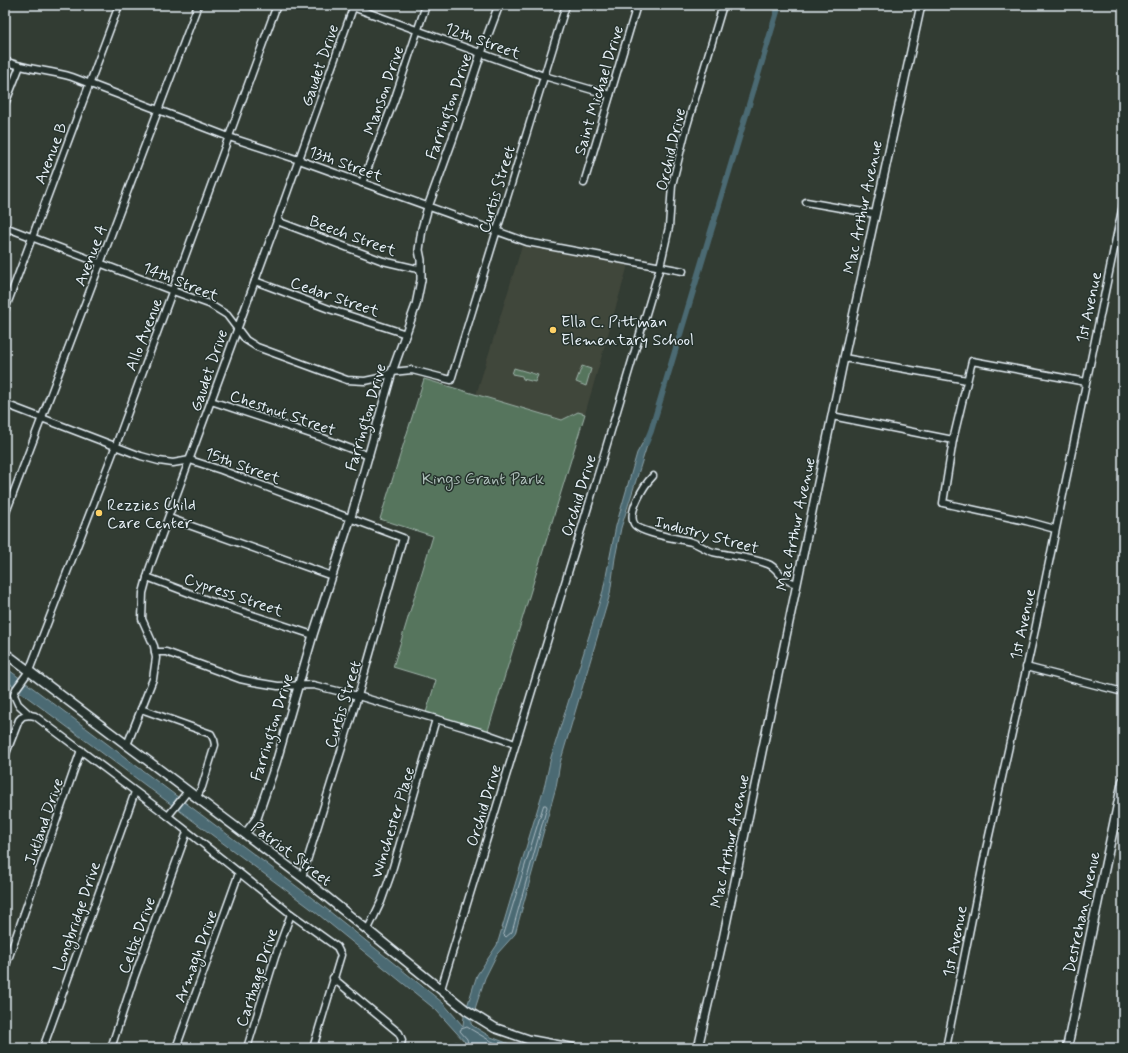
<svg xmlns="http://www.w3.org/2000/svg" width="1128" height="1053" viewBox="0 0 1128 1053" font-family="Mynerve,sans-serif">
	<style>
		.built { fill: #41463b }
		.green { fill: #56755d; stroke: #9fb3aa }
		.water { fill: #4c6a73; stroke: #8aa0a8 }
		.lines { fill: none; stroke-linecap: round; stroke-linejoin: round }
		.shore { stroke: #aabbc3; stroke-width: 1 }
		.canal { stroke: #4c6a73; stroke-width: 6 }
		.minor-casing { stroke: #e8f1f8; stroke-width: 9 }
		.tertiary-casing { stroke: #e8f1f8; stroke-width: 10 }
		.secondary-casing { stroke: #e8f1f8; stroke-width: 11 }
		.minor { stroke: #26332d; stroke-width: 6 }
		.tertiary { stroke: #26332d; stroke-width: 7 }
		.secondary { stroke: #26332d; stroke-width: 8 }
		.poi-dot { fill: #ffd166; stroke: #26332d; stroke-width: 1.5 }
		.labels { text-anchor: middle; stroke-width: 3; stroke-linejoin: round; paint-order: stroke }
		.street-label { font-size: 16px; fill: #e8f1f8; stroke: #26332d }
		.poi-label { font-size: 16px; fill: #e8f1f8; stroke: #26332d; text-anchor: start }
		.park-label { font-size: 16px; fill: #aebfba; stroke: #26332d }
	</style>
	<rect width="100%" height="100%" fill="#323c33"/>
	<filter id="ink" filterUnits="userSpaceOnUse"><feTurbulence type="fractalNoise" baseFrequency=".025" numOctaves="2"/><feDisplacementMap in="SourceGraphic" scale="8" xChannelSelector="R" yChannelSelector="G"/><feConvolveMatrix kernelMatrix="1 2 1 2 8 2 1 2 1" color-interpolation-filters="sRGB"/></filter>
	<g filter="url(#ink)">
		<path class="built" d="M522,246L628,265L585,414L577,412L562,420L476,395Z"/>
		<g class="green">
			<path d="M582,366L591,369L586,386L576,382Z"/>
			<path d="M514,368L538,375L535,382L523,379L522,376L512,374Z"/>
			<path d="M424,379L562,420L578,412L585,414L487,734L425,716L436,680L393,667L433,536L380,519Z"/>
		</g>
		<path class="water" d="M647,435L650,436L621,528L615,558L610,594L560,763L556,787L515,934L497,954L485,978L471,1021V1024L473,1026L491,1037L520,1048H471L457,1045L452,1048H449L455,1042L464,1043L465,1042L436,1010L314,911L19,691L5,679V667L324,907L443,1003L463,1026L464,1016L477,975L497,945L545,784L551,757L603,591L616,526L637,453Z"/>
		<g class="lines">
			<g class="shore">
				<path d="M544,805H546L547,807L512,932L506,937L504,935Z"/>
				<path d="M469,1048L467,1039L460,1031L461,1029L467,1027L489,1040L507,1048"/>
			</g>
			<path class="canal" d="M646,443L651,431L779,5"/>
			<defs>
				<g id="minor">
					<path d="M347,5L544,76L610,95"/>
					<path d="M5,61C26,70 50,70 72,77L229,137L299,160L527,242L683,271"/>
					<path d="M5,104L20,66"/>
					<path d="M362,183L394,101L426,5"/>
					<path d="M584,183L637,5"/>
					<path d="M806,202L875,214"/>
					<path d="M277,221L383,261L413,268L421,269"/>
					<path d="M5,227L173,291L209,304L227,315L246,340L257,347L347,380L365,381L379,378L392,372L412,370L451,380L566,5"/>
					<path d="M255,281L329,309L406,334"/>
					<path d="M5,310L119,5"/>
					<path d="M844,358L967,380"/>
					<path d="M211,401L323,438L369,456"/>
					<path d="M5,404L141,456L159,461L173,463L190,460L221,470L403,538L358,696L302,877"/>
					<path d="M832,416L953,440"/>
					<path d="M653,476C644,485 626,514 635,525C643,534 678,538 691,542C699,544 706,550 713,552C731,556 750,557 768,564C779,568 779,580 797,584"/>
					<path d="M5,515L198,5"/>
					<path d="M169,518L332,576"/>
					<path d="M1055,529L1026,521L943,503L953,440L972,361L1086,382"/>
					<path d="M147,577L210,601L313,635"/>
					<path d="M155,652H166L240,679L254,682L278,686L313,685L358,696L487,734L515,744"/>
					<path d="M1026,667L1123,692"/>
					<path d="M141,709L211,734L214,740L215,745L202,787L197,797"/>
					<path d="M30,715L18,704L14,695L16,689L29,671L116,445L277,5"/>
					<path d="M127,745L153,679L156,658L154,646L142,619L143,593L150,567L277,221L354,5"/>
					<path d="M5,756L19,720L23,716L30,715L35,716L168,816L291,914L337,947L341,955L313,1048"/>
					<path d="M168,816L188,791"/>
					<path d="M368,929L381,902L391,874L436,719"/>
					<path d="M5,968L81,750"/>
					<path d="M333,978L399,1033L402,1040L400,1048"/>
					<path d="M441,989L596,481L660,267L669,227L672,185L686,129L723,5"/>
					<path d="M43,1048L135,792"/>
					<path d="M111,1048L134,978L187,832"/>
					<path d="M176,1048L239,873"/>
					<path d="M247,1048L275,957L291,914"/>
					<path d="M946,1048L986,849L1035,630L1123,205"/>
				</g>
				<g id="tertiary">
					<path d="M245,834L257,818L276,763L313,635L351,517L392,372L416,305L421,280V260L419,250L422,229L428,207L453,138L481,53L499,5"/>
					<path d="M698,1048L723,939L844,358L921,5"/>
				</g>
				<g id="secondary">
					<path d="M5,653L302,877L466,1010L495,1028L530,1040L573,1048"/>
					<path d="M1067,1048L1123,781"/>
				</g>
			</defs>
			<use href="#minor" class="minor-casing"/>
			<use href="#tertiary" class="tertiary-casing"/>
			<use href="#secondary" class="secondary-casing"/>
			<use href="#minor" class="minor"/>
			<use href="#tertiary" class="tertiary"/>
			<use href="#secondary" class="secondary"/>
		</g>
	</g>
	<g class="poi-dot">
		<circle cx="553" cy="330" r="4"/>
		<circle cx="99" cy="513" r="4"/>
	</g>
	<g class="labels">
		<g class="street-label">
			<text transform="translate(483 40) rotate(20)" y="6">12th Street</text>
			<text transform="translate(319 65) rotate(-71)" y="6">Gaudet Drive</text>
			<text transform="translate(383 90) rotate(-71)" y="6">Manson Drive</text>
			<text transform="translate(598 90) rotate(-73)" y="6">Saint Michael Drive</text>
			<text transform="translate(448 106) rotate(-71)" y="6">Farrington Drive</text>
			<text transform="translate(670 149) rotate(-77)" y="6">Orchid Drive</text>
			<text transform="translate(50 153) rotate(-69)" y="6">Avenue B</text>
			<text transform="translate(346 163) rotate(20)" y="6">13th Street</text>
			<text transform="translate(496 189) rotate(-73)" y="6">Curtis Street</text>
			<text transform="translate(862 207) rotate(-78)" y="6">Mac Arthur Avenue</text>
			<text transform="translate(353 235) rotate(20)" y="6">Beech Street</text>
			<text transform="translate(90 255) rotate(-69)" y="6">Avenue A</text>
			<text transform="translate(181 281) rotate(22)" y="6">14th Street</text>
			<text transform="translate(335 296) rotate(19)" y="6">Cedar Street</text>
			<text transform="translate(1088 307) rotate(-78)" y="6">1st Avenue</text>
			<text transform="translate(143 334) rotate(-69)" y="6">Allo Avenue</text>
			<text transform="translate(208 370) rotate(-71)" y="6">Gaudet Drive</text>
			<text transform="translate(283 412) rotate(19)" y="6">Chestnut Street</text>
			<text transform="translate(365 417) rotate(-74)" y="6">Farrington Drive</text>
			<text transform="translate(243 465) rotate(20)" y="6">15th Street</text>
			<text transform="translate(578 495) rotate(-73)" y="6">Orchid Drive</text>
			<text transform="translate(795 524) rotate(-78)" y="6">Mac Arthur Avenue</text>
			<text transform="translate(707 534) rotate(15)" y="6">Industry Street</text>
			<text transform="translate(234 594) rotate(19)" y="6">Cypress Street</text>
			<text transform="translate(1022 624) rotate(-78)" y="6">1st Avenue</text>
			<text transform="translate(342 704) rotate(-73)" y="6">Curtis Street</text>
			<text transform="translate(271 727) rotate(-73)" y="6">Farrington Drive</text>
			<text transform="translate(483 805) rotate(-73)" y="6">Orchid Drive</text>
			<text transform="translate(43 821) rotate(-71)" y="6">Jutland Drive</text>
			<text transform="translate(392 822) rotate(-73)" y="6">Winchester Place</text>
			<text transform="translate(729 841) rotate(-78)" y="6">Mac Arthur Avenue</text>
			<text transform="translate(292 853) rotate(37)" y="6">Patriot Street</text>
			<text transform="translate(1081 912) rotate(-78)" y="6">Destrehan Avenue</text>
			<text transform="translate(76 916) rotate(-71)" y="6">Longbridge Drive</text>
			<text transform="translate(136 935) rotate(-70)" y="6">Celtic Drive</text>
			<text transform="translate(954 941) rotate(-79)" y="6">1st Avenue</text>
			<text transform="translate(195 956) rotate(-70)" y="6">Armagh Drive</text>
			<text transform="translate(256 977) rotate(-72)" y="6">Carthage Drive</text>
		</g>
		<g class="poi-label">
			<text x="561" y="327">Ella C. Pittman<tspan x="561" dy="18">Elementary School</tspan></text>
			<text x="107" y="510">Rezzies Child<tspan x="107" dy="18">Care Center</tspan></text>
		</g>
		<g class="park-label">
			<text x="483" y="484">Kings Grant Park</text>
		</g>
	</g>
	<rect width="1128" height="1053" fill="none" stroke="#26332d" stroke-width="20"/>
	<rect x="10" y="10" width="1108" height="1033" fill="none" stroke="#e8f1f8" stroke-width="1.5" filter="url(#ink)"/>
</svg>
